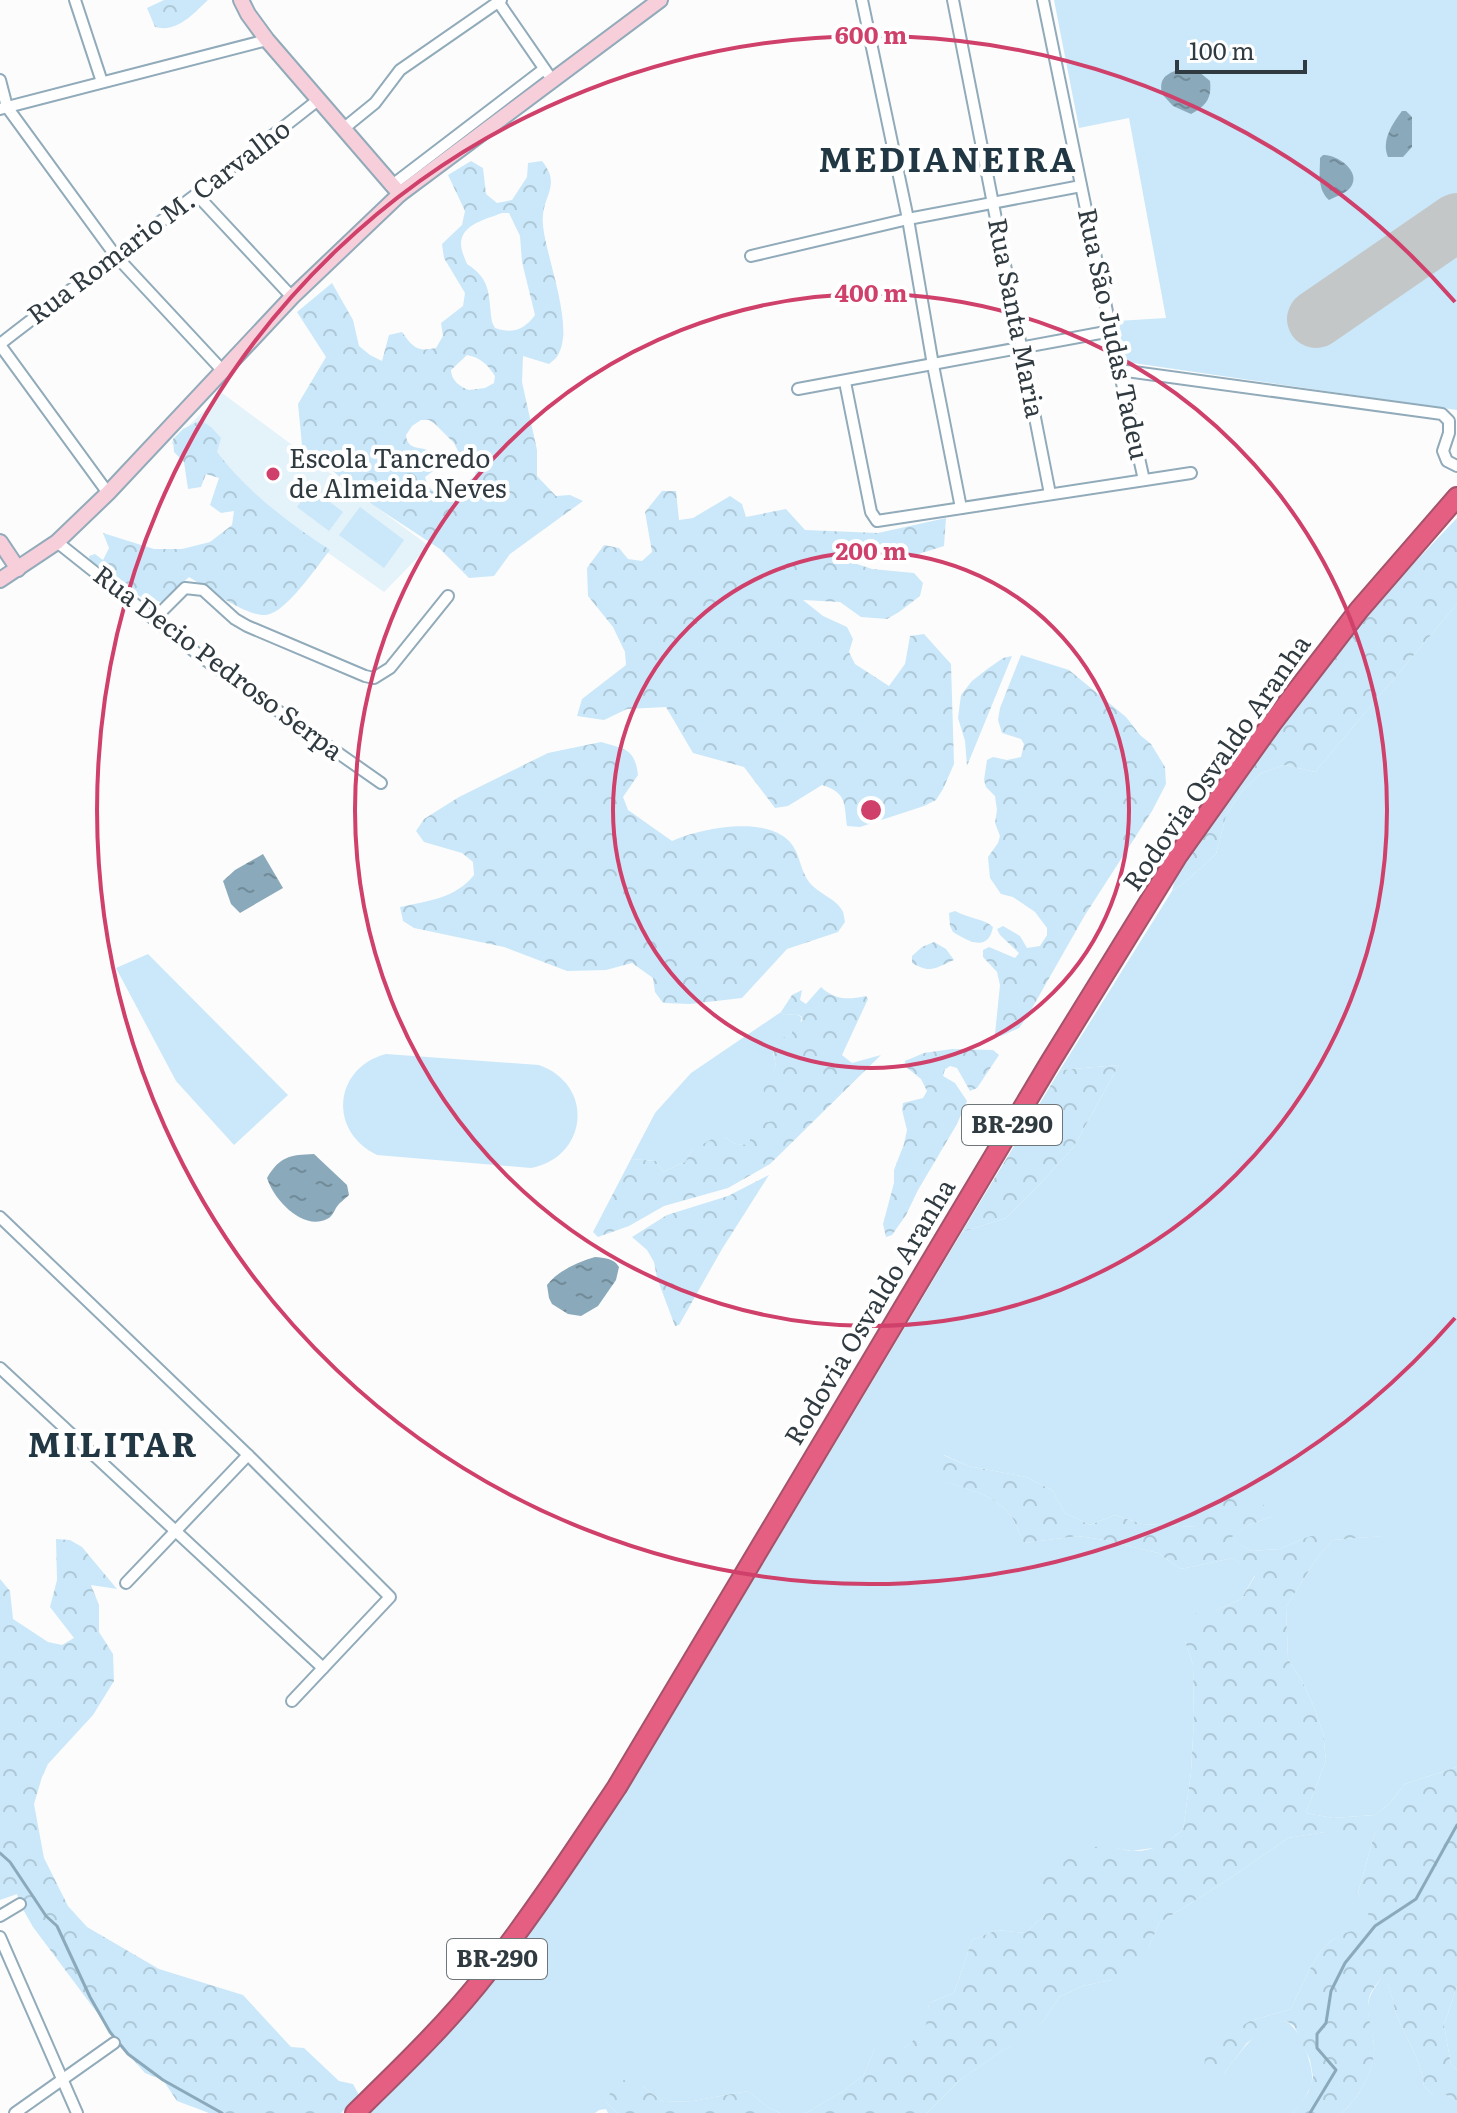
<svg xmlns="http://www.w3.org/2000/svg" width="1457" height="2113" viewBox="0 0 1457 2113" font-family="Literata,serif">
	<style>
		.built { fill: #e4f2fa }
		.grass { fill: #cae8f9 }
		.forest { fill: url(#forest-crowns); fill-rule: evenodd }
		.water { fill: url(#water-ripples) }
		.lines { fill: none; stroke-linecap: round; stroke-linejoin: round }
		.stream { stroke: #8aa9ba; stroke-width: 3 }
		.runway { stroke: #c4c7c8; stroke-width: 58 }
		.street-casing { stroke: #91abba; stroke-width: 14 }
		.secondary-casing { stroke: #91abba; stroke-width: 18 }
		.highway-casing { stroke: #a5526b; stroke-width: 22 }
		.street { stroke: #fff; stroke-width: 10 }
		.secondary { stroke: #f7cfda; stroke-width: 14 }
		.highway { stroke: #e45f82; stroke-width: 18 }
		.ring { fill: none; stroke: #cf406b; stroke-width: 4 }
		.poi-dot { fill: #cf406b; stroke: #fff; stroke-width: 3 }
		.labels { text-anchor: middle; stroke-width: 8; stroke-linejoin: round; paint-order: stroke }
		.shield { fill: #fff; stroke: #6e767a; stroke-width: 2 }
		.shield-label { font-size: 24px; font-weight: bold; fill: #303b41 }
		.street-label { font-size: 26px; fill: #303b41; stroke: #fff }
		.poi-label { font-size: 26px; fill: #303b41; stroke: #fff; text-anchor: start }
		.district-label { font-size: 34px; font-weight: bold; letter-spacing: 2px; fill: #213844; stroke: #fff }
		.centre { fill: #cf406b; stroke: #fff; stroke-width: 4 }
		.ring-label { font-size: 24px; text-anchor: middle; font-weight: bold; fill: #cf406b; stroke: #fff; stroke-width: 8; stroke-linejoin: round; paint-order: stroke }
	</style>
	<defs>
		<pattern id="forest-crowns" width="20" height="18" patternUnits="userSpaceOnUse" patternTransform="scale(2)"><rect width="20" height="18" fill="#cae8f9"/><path d="M2 6a3 3 0 1 1 6 0M12 15a3 3 0 1 1 6 0" fill="none" stroke="#aec8d7"/></pattern>
		<pattern id="water-ripples" width="26" height="14" patternUnits="userSpaceOnUse" patternTransform="scale(2)"><rect width="26" height="14" fill="#8aa9ba"/><path d="M2 4q2-2 4 0t4 0M15 11q2-2 4 0t4 0" fill="none" stroke="#718b99"/></pattern>
	</defs>
	<rect width="100%" height="100%" fill="#fcfcfc"/>
	<path class="built" d="M222,393L429,546L384,592L171,443Z"/>
	<g class="grass">
		<path d="M1054,0H1457V410L1126,362L1117,321L1166,318L1129,118L1079,128Z"/>
		<path d="M311,488L343,512L329,531L297,507Z"/>
		<path d="M360,507L404,540L384,568L339,535Z"/>
		<path d="M1457,604V1767L1405,1784L1389,1804L1375,1815L1333,1818L1306,1813L1326,1760L1323,1733L1314,1707L1303,1683L1288,1659L1286,1607L1315,1561L1332,1540L1382,1536L1305,1538L1280,1549L1252,1551L1228,1539L1249,1525L1273,1516L1198,1527L1142,1524L1115,1515L1090,1525L1065,1513L1052,1490L1026,1477L968,1466L944,1455V1482C969,1489 997,1495 1013,1519C1017,1526 1020,1535 1024,1543L1078,1536L1104,1540L1158,1553L1181,1569L1233,1558L1255,1575L1241,1599L1215,1611L1185,1641L1193,1665L1194,1718L1191,1772L1183,1830L1160,1847L1132,1851L1104,1846L1045,1915L1025,1933L997,1930L972,1940L954,1993L929,2003L926,2031L904,2048H875L864,2075L842,2092L806,2113H780L769,2108L748,2091L693,2101L664,2102L642,2086L607,2103L617,2113H608L606,2109L599,2110L595,2113H370L502,1963L565,1883L634,1779L962,1232L1006,1218L1041,1183L1073,1148L1119,1065L1060,1070L1172,891L1183,884L1216,854L1226,816L1242,791L1261,773L1285,765L1315,772Z"/>
		<path d="M148,954L288,1095L234,1145L176,1081L116,968Z"/>
		<path d="M781,1012L784,1015L797,1014L802,1018L792,1037L773,1053L776,1066L764,1087L780,1120L750,1146L736,1144L724,1137L692,1150L685,1162L663,1172L656,1161L631,1159L655,1113L691,1073Z"/>
		<path d="M386,1054L539,1065C595,1085 588,1157 531,1168L377,1155C328,1132 333,1068 386,1054Z"/>
		<path d="M1325,1832H1375L1358,1893L1372,1920C1360,1931 1343,1932 1331,1941C1314,1954 1300,1990 1291,2009L1250,2021L1223,2075C1236,2058 1260,2022 1283,2021C1298,2021 1314,2067 1312,2080C1310,2093 1301,2103 1293,2113H927L959,2081L1003,2050L1026,2039L1044,2020L1059,1997L1083,1986L1111,1980L1149,1947L1159,1923L1226,1881L1288,1838Z"/>
		<path d="M1384,1973C1391,1987 1392,2001 1397,2016C1406,2039 1422,2061 1424,2086L1433,2095H1446L1457,2101V2113H1342C1359,2098 1376,2069 1374,2045C1373,2033 1367,2020 1368,2007C1368,1994 1378,1984 1384,1973Z"/>
		<path d="M1457,1986V2070L1451,2065L1444,2025Z"/>
	</g>
	<g class="forest">
		<path d="M164,0H208C193,14 177,33 155,27L147,8Z"/>
		<path d="M471,161L483,168L486,194L497,203L512,200L527,177L528,163L542,161C563,187 540,196 543,225C546,258 575,327 558,355C556,359 552,361 549,364L523,356L522,382L537,450V476L556,496L570,495L583,501L510,554L494,576L469,578L440,549L373,505L302,445L298,404L326,357L297,312L332,283L353,320L359,346L370,355L382,361L389,335L402,332C413,348 418,352 436,348L443,336L441,323L463,306L465,293L444,258L442,244L462,225L465,211L448,175ZM502,213H509L520,236L522,262L535,315C524,330 513,334 495,328L492,322C488,295 492,280 467,264C465,259 461,250 461,244C461,224 487,219 502,213ZM467,355C481,358 487,364 495,376L494,383L485,388L469,390C460,387 451,380 451,370ZM421,420H429L435,424L454,443L462,459L476,470L475,476L448,496C435,494 429,491 425,477L436,469C437,436 408,459 406,435L412,426Z"/>
		<path d="M201,420L212,428L221,438L217,452C247,492 289,523 330,550C317,566 286,613 266,615C247,617 205,587 189,577L162,602L144,599L90,564L89,556L95,554L103,560L109,548L103,533L154,549H182L210,542L232,525L234,511L221,513L210,505L219,478L206,474L201,487L188,489L184,462L174,452L173,439L183,429Z"/>
		<path d="M662,491H676L679,520L693,518L730,496L742,504L746,517L786,509L805,530L878,533L946,518L944,546L912,556L848,561L872,569L914,573L923,583L920,596L899,612L887,619L861,617L840,602L803,600L823,616L847,627L853,639L849,652L855,664L889,686L905,664L910,636L924,634L951,664L954,764L943,789L936,800L924,806L860,827L847,826C844,803 847,793 822,785L788,806L775,808L744,767L693,753L666,707L627,709L604,720L577,716L582,699L626,665L625,652L613,627L588,596L587,568L604,545L619,548L628,559L642,561L652,552L645,512Z"/>
		<path d="M1457,518V604L1315,772L1285,765L1261,773L1242,791L1226,816L1216,854L1183,884L1172,891L1176,875L1279,726L1379,600Z"/>
		<path d="M1021,655L1069,670L1126,717L1140,735L1151,744L1165,767L1166,784L1152,811L1085,915L1027,1017L1019,1028L1001,1036L995,1034L1000,985L997,972L983,957V950L989,947L1015,958L1019,953L1000,935L997,929L1003,926L1020,936L1027,948L1040,946L1047,935V928L1035,912L1013,897L1001,894L990,878L988,857L998,843L1000,836L995,823L997,810L995,796L986,787L984,780L987,760L993,757L1007,760L1021,757L1024,744L1021,739L1002,733L998,720L1000,708Z"/>
		<path d="M1012,656L967,766L965,741L958,718L961,695L972,681L986,670L1003,658Z"/>
		<path d="M601,742C624,749 635,748 638,775L623,797L628,810L672,841C700,828 766,815 790,842C800,853 800,870 809,882C817,893 835,898 842,910C844,913 844,918 845,922L838,932L787,949L742,998L690,1004L663,1003L655,992L653,978L632,963L606,970L567,971L504,947L414,928L403,921L400,907C428,901 456,898 474,875L473,862L462,853L424,842L416,831L424,819L459,797L548,753Z"/>
		<path d="M955,911C967,918 985,919 993,927C988,953 968,941 953,932L950,926L949,913Z"/>
		<path d="M934,942L946,949L954,960C935,968 931,974 912,963V956L922,947Z"/>
		<path d="M821,987C835,1000 847,1000 866,996L868,999L842,1055L852,1063L881,1055L770,1164L728,1188L664,1206L629,1226L598,1237L593,1232L631,1159L656,1161L663,1172L685,1162L692,1150L714,1138L724,1137L736,1144L749,1145L753,1125L779,1120V1117L759,1114L758,1104L765,1097L763,1087L776,1066C772,1049 771,1038 792,1036V1024L802,1021V1017L797,1014L784,1015L781,1012L792,995L802,990L800,1000L806,1004Z"/>
		<path d="M952,1049L993,1050L999,1055L977,1088L970,1091L957,1068L950,1066L945,1069L943,1076L955,1083L967,1101L957,1124L918,1190L906,1215L892,1235L886,1237L883,1224L894,1183V1170L904,1144L907,1130L902,1110L903,1103L923,1098L927,1091L921,1079L906,1067L905,1061L924,1053Z"/>
		<path d="M1119,1065L1073,1148L1041,1183L1006,1218L962,1232L1060,1070Z"/>
		<path d="M769,1175L722,1249L679,1325L675,1326L657,1278L654,1262L647,1250L632,1237L667,1215L728,1196Z"/>
		<path d="M943,1455L968,1466L1026,1477L1052,1490L1065,1513L1090,1525L1115,1515L1142,1524L1198,1527L1204,1500L1229,1487L1255,1495L1273,1516L1249,1525L1229,1539L1252,1551L1280,1549L1305,1538L1360,1522L1384,1536L1332,1540L1315,1561L1286,1607L1288,1659L1303,1683L1314,1707L1323,1733L1326,1760L1306,1813L1333,1818L1375,1815L1389,1804L1405,1784L1457,1767V1986L1444,2025L1451,2065L1457,2070V2101L1446,2095H1433L1424,2086C1422,2061 1406,2039 1397,2016C1392,2002 1391,1987 1384,1974C1380,1980 1373,1988 1370,1995C1364,2011 1373,2029 1374,2046C1376,2069 1359,2098 1342,2113H1293L1308,2093L1313,2077L1310,2060L1294,2026L1288,2022L1281,2021L1269,2027L1247,2043L1223,2075L1215,2081L1206,2082L1204,2075L1205,2057L1218,2041L1250,2021L1291,2009C1300,1990 1314,1954 1331,1941C1343,1931 1360,1931 1371,1920L1358,1893L1375,1832H1325L1288,1838L1226,1881L1159,1923L1149,1947L1133,1968L1111,1980L1083,1986L1059,1997L1044,2020L1026,2040L1003,2050L959,2081L927,2113H806L842,2092L864,2075L875,2048H904L925,2031L929,2003L954,1993L972,1940L997,1930L1025,1933L1045,1915L1036,1889C1053,1869 1077,1846 1105,1846C1114,1846 1122,1850 1131,1851C1153,1852 1166,1843 1183,1830L1191,1772L1194,1718L1193,1665L1185,1641L1187,1615L1215,1611L1241,1599L1255,1576L1233,1558L1181,1569L1158,1553L1104,1540L1078,1536L1024,1543C1020,1536 1017,1526 1013,1519C997,1495 969,1489 943,1482Z"/>
		<path d="M56,1539L70,1540L82,1547L117,1589L91,1585L99,1605V1632L113,1654L114,1681L93,1715L48,1764L42,1777L34,1804L44,1858L68,1906L87,1927L159,1969L243,1995L291,2047L304,2048L339,2081L353,2084L359,2095L341,2113H209L177,2101L163,2080L145,2073L128,2054L33,1927L20,1904L17,1894L0,1900V1579L10,1591L13,1619L48,1642L62,1645L74,1638L50,1607L57,1580Z"/>
		<path d="M615,2077L642,2086L664,2102L693,2101L748,2091L769,2108L780,2113H617L607,2103Z"/>
	</g>
	<g class="water">
		<path d="M1177,70L1198,71L1210,81C1212,98 1206,106 1191,114L1173,106L1162,94C1159,80 1164,75 1177,70Z"/>
		<path d="M1402,111H1406L1412,117V147L1403,157H1388C1381,141 1392,124 1402,111Z"/>
		<path d="M1323,155C1336,154 1360,170 1352,185C1348,193 1337,196 1329,200C1317,189 1320,173 1320,158Z"/>
		<path d="M263,854L283,888L240,913L231,904L223,881L235,870Z"/>
		<path d="M314,1154L347,1185L349,1195C348,1196 340,1203 339,1204C334,1209 334,1216 327,1219C303,1231 274,1200 267,1178C280,1156 290,1155 314,1154Z"/>
		<path d="M595,1257C604,1258 614,1258 619,1267L616,1280L598,1306L581,1316L568,1314L552,1304L549,1298L547,1285C558,1271 577,1262 595,1257Z"/>
	</g>
	<g class="lines">
		<g class="stream">
			<path d="M0,1853L10,1862L46,1916L57,1926L90,1997L110,2032L128,2054L163,2080L222,2113"/>
			<path d="M1310,2113L1336,2070L1317,2048V2034L1326,2023L1331,1991L1345,1963L1375,1926L1416,1899L1457,1825"/>
		</g>
		<path class="runway" d="M1316,319L1457,222"/>
		<defs>
			<g id="street">
				<path d="M75,0L102,82"/>
				<path d="M497,0L548,74"/>
				<path d="M862,0L908,219L933,365L961,508"/>
				<path d="M953,0L1050,494"/>
				<path d="M1043,0L1119,370L1144,480"/>
				<path d="M0,80L7,107L115,255L222,370"/>
				<path d="M0,109L267,40"/>
				<path d="M343,129L375,103L400,70L501,0"/>
				<path d="M391,186L544,69"/>
				<path d="M197,195L292,297"/>
				<path d="M751,256L908,219L1081,186"/>
				<path d="M0,344C106,262 213,183 318,100"/>
				<path d="M0,345L108,493"/>
				<path d="M1119,370L1442,414L1449,421V433L1443,451L1447,461L1457,466"/>
				<path d="M845,382L871,512L877,521L1191,473"/>
				<path d="M798,389L1111,331"/>
				<path d="M57,542L204,659L381,783"/>
				<path d="M154,619L185,588L203,590L235,619L247,626L365,676L374,678L390,668L448,596"/>
				<path d="M0,1217L248,1455L390,1597L292,1701"/>
				<path d="M0,1368L323,1668"/>
				<path d="M126,1583L248,1455"/>
				<path d="M0,1916L20,1904"/>
				<path d="M0,1937L77,2113"/>
				<path d="M15,2113L114,2043"/>
			</g>
			<g id="secondary">
				<path d="M241,0L248,14L267,40L400,194"/>
				<path d="M0,542L18,569"/>
				<path d="M0,580L57,542L108,493L292,297L400,194L660,0"/>
			</g>
			<path id="highway" d="M355,2113C400,2069 447,2024 486,1974C533,1914 575,1850 617,1787L1049,1064L1178,855L1272,723L1359,610L1457,497"/>
		</defs>
		<use href="#street" class="street-casing"/>
		<use href="#secondary" class="secondary-casing"/>
		<use href="#highway" class="highway-casing"/>
		<use href="#street" class="street"/>
		<use href="#secondary" class="secondary"/>
		<use href="#highway" class="highway"/>
	</g>
	<g class="ring">
		<circle cx="871" cy="810" r="258"/>
		<circle cx="871" cy="810" r="516"/>
		<path d="M1455 1318A774 774 0 1 1 1455 302"/>
	</g>
	<circle class="poi-dot" cx="273" cy="474" r="8"/>
	<g class="labels">
		<g class="shield">
			<rect x="962" y="1105" width="100" height="40" rx="6"/>
			<rect x="447" y="1939" width="100" height="40" rx="6"/>
		</g>
		<g class="shield-label">
			<text x="1012" y="1133">BR-290</text>
			<text x="497" y="1967">BR-290</text>
		</g>
		<g class="street-label">
			<text transform="translate(159 222) rotate(-37)" y="9">Rua Romario M. Carvalho</text>
			<text transform="translate(1016 318) rotate(79)" y="9">Rua Santa Maria</text>
			<text transform="translate(1113 334) rotate(78)" y="9">Rua São Judas Tadeu</text>
			<text transform="translate(218 663) rotate(37)" y="9">Rua Decio Pedroso Serpa</text>
			<text transform="translate(1217 763) rotate(-55)" y="9">Rodovia Osvaldo Aranha</text>
			<text transform="translate(870 1312) rotate(-59)" y="9">Rodovia Osvaldo Aranha</text>
		</g>
		<g class="poi-label">
			<text x="289" y="468">Escola Tancredo<tspan x="289" dy="30">de Almeida Neves</tspan></text>
		</g>
		<g class="district-label">
			<text x="948" y="172">MEDIANEIRA</text>
			<text x="113" y="1457">MILITAR</text>
		</g>
	</g>
	<circle cx="871" cy="810" r="12" class="centre"/>
	<g class="ring-label">
		<text x="871" y="44">600 m</text>
		<text x="871" y="302">400 m</text>
		<text x="871" y="560">200 m</text>
	</g>
	<path d="M1177 60v12h128v-12" fill="none" stroke="#303b41" stroke-width="4"/>
	<text x="1189" y="60" font-size="24" fill="#303b41" stroke="#ffffff" stroke-width="6" paint-order="stroke">100 m</text>
</svg>
